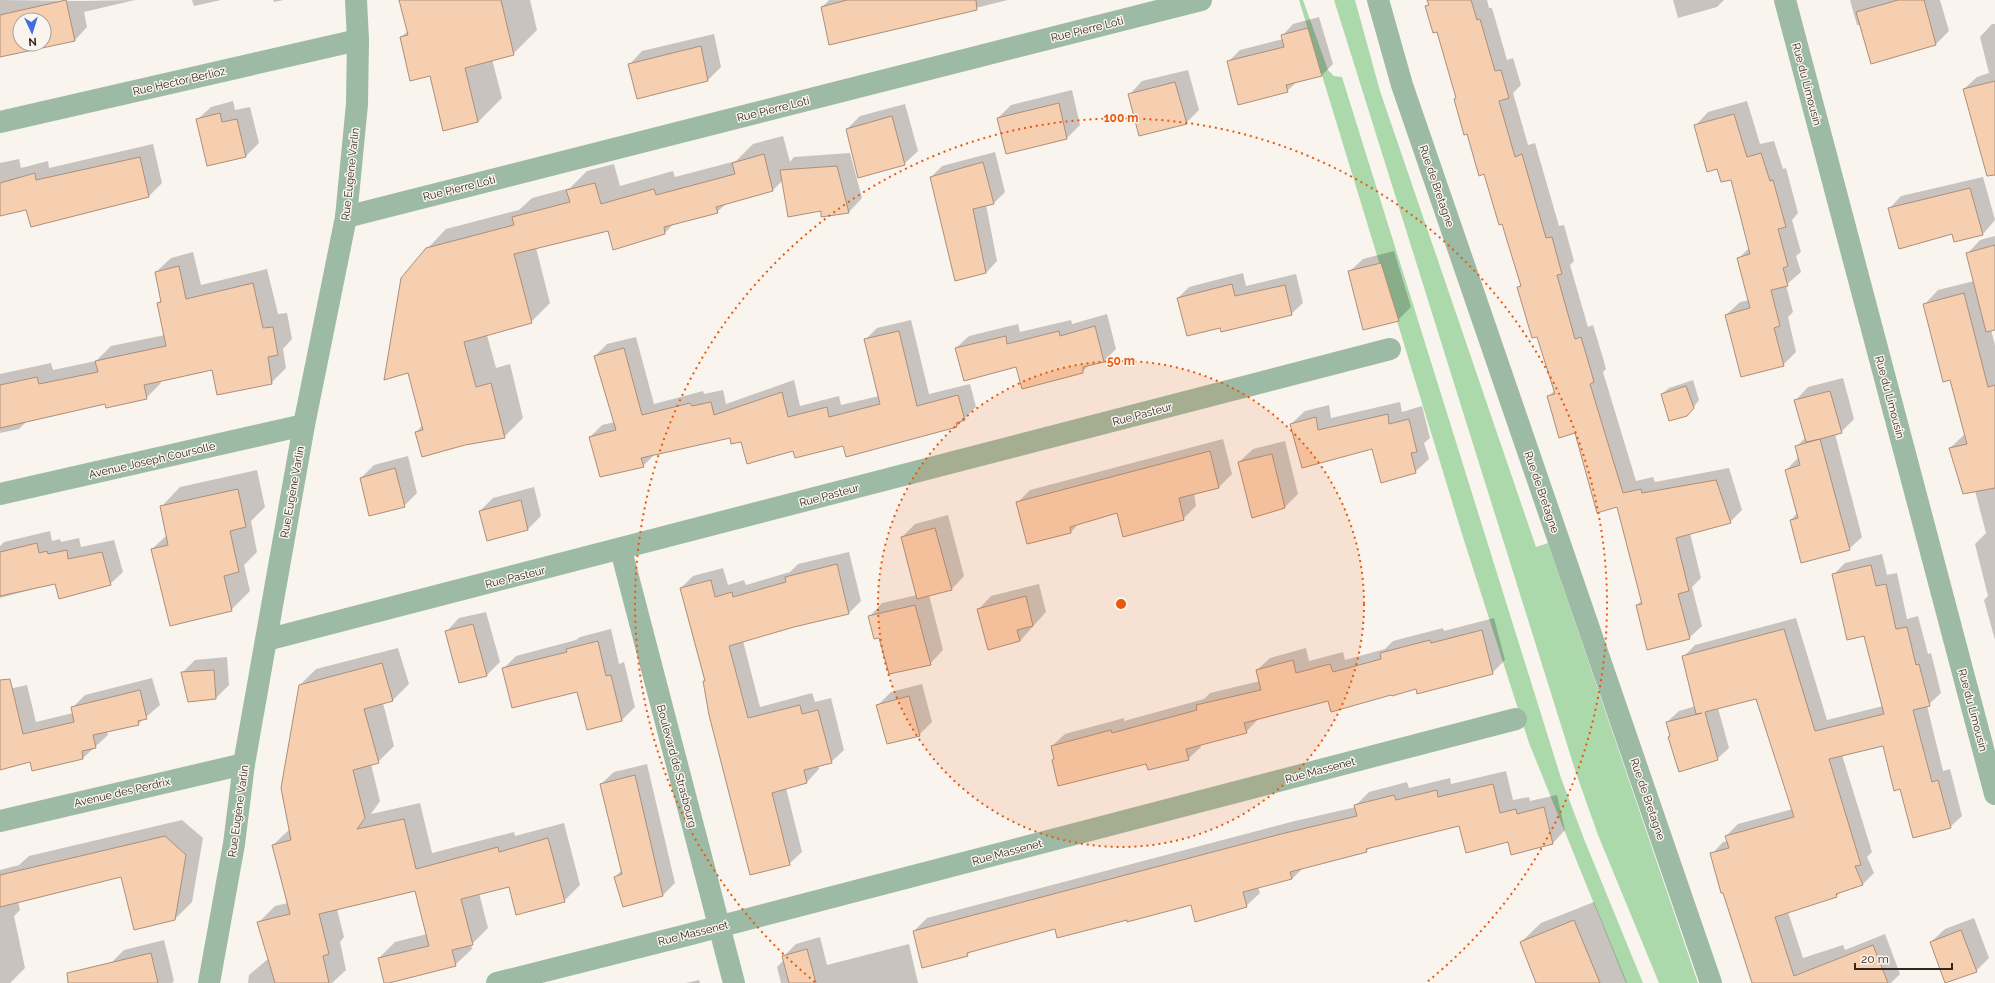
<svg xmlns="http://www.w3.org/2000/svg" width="1995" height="983" viewBox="0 0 1995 983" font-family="Raleway,sans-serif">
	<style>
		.green { fill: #acd9ab }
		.shadow { fill: #0003; fill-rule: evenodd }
		.building { fill: #f6ceb0; stroke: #ac8f7a; fill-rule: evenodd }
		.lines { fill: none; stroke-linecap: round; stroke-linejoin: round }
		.minor { stroke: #9cbaa4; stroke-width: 22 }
		.ring { fill: none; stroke: #e8590c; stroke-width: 2; stroke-dasharray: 2 4 }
		.labels { text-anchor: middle; stroke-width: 3; stroke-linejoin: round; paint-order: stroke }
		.street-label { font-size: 11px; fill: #32271f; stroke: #faf4ef }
		.centre { fill: #e8590c; stroke: #faf4ef; stroke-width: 2 }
		.ring-label { font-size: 12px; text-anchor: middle; font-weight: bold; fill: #e8590c; stroke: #faf4ef; stroke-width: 3; stroke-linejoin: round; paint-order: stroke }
	</style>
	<rect width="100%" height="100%" fill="#faf4ef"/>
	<g class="green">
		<path d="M1299,0H1303L1328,70L1334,76L1342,77L1561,778L1584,839L1643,983H1626L1529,743L1462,534Z"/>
		<path d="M1334,0H1355L1380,91L1536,547L1548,543L1698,983H1659L1598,835L1576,773Z"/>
	</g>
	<g class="shadow">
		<path d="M0,0L81,1L135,0L84,12L87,27L75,40L0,56ZM20,20H44V44H20Z"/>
		<path d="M192,0H221L194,6Z"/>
		<path d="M273,0H284L274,2Z"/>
		<path d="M400,0H530L537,30L513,54L492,59L502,98L478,122L430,75L401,37L408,31Z"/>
		<path d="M829,0H1008L830,44L822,7Z"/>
		<path d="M1428,0H1487L1489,8H1492L1507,60L1513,58L1521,85L1513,93L1528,145L1535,143L1559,226L1564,225L1574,261L1570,265L1588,327L1593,325L1603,358L1606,369L1603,372L1636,481L1653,477L1655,482L1729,468L1742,510L1730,522L1690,533L1701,578L1692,587L1702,626L1689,638L1637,605L1642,600L1618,506L1576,432L1548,397L1555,390L1538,336L1518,288L1521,284L1503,222L1455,99L1457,97L1438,31L1426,7L1429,3Z"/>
		<path d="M1673,0H1724L1717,7L1678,18Z"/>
		<path d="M1850,0H1940L1949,31L1936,44L1871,62L1860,25H1857Z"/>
		<path d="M1319,17L1333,64L1322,75L1298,81L1287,91L1228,62L1240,50L1283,39L1282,36L1293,24Z"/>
		<path d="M1992,24H1995V131L1964,89L1977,77L1989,73L1980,37Z"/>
		<path d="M714,34L721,67L708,80L629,65L642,51Z"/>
		<path d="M1188,70L1199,110L1186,123L1129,95L1142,81Z"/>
		<path d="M1072,90L1080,125L1067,138L1006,153L998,118L1011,105Z"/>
		<path d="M233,101L235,110L250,107L259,143L246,156L197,120L211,107Z"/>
		<path d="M1747,101L1760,144L1774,141L1783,169L1786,168L1798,213L1792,220L1801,252L1796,256L1801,272L1786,285L1793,312L1788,317L1796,352L1783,365L1726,315L1740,302L1749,300L1738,259L1749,248L1732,178L1718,168L1695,126L1708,112Z"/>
		<path d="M905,104L918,151L904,164L847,129L860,116Z"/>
		<path d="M783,136L790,162L794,157L850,153L862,198L849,212L822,210L783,180L773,190L727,203L717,212L674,223L665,233L613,249L609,230L536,248L550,303L531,322L487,335L496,368L510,364L523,418L504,437L416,432L423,425L427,249L446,229L519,210L532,198L570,188L587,171L614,164L620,186L673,171L675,177L736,161L753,144Z"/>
		<path d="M153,144L162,183L149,196L27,209L0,215V163L19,159L21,168L48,161L49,168Z"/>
		<path d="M995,152L1005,192L994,203L986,205L997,261L986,273L931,177L942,166Z"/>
		<path d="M1983,177L1995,220L1983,234L1955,241L1953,233L1889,209L1901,196Z"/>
		<path d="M1995,236V284L1980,288L1995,345V640L1984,600L1988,596L1975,544L1986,533L1975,491L1950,448L1965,434L1950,379L1924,305L1938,290L1974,281L1967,254L1980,240Z"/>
		<path d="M1394,251L1411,307L1398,320L1349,272L1363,259Z"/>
		<path d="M193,252L201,285L267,269L278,314L287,313L292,339L283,349L286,368L271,383L212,369L160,381L161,383L146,398L106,403L26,422L19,429L0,433V374L51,363L53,370L96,361L111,346L165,335L158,303L161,300L156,272L171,258Z"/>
		<path d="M1243,273L1246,286L1296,274L1303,303L1291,314L1221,326L1178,298L1189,287Z"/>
		<path d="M1107,314L1116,349L1104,361L1090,364L1082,372L1016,366L956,348L969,336L1018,324L1020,332L1071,320L1072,324Z"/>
		<path d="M911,320L929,394L970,384L976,407L957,426L844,444L794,450L742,441L730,437L655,454L643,466L590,437L602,425L615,422L595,356L607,344L636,337L654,404L703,391L704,394L723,390L726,404L794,380L800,406L839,396L841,405L879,396L865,340L877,328Z"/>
		<path d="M1843,378L1854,419L1841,432L1835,434L1862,537L1849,549L1791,520L1797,513L1786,470L1799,457L1796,447L1806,437L1796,400L1808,387Z"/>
		<path d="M1693,380L1699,400L1693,408L1662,394L1669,388Z"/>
		<path d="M1400,402L1402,412L1422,406L1430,438L1424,443L1429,459L1415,472L1373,448L1291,424L1305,411L1329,405L1331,418Z"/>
		<path d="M1223,439L1232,474L1219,487L1194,493L1196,506L1183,519L1118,512L1079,523L1071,532L1017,503L1030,490Z"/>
		<path d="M1285,441L1298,494L1285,507L1253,517L1239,462L1253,449Z"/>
		<path d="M408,456L417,493L404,506L361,478L374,465Z"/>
		<path d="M257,470L265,507L251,521L257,552L244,565L250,591L231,610L152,549L167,535L161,507L180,487Z"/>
		<path d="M534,487L541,516L528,529L488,540L480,511L493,498Z"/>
		<path d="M948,515L964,576L951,590L929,595L943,650L930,664L880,637L869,617L882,603L917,595L902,537L915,524Z"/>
		<path d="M50,531L52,541L60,539L61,542L79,538L81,547L114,540L123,572L110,584L56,583L0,598V546L4,542Z"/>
		<path d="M849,552L861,601L849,613L794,626L743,641L760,707L812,693L815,702L831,698L844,750L831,762L818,765L819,769L807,782L786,788L802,852L789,864L704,682L705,680L681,588L693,576L723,568L728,585L744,580L746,585L790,572L798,564Z"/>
		<path d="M1882,554L1887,575L1897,573L1907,619L1918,616L1928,654L1931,653L1941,693L1927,706L1943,771L1950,769L1962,816L1950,827L1901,788L1883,745L1842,755L1872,852L1867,857L1874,873L1863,884L1841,891L1837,896L1788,912L1803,958L1843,945L1845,950L1885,934L1900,974L1891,983H1763L1712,854L1723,842L1728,841L1726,836L1738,824L1793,809L1756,698L1718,708L1729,748L1717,759L1671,735L1667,722L1679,711L1696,706L1683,657L1695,645L1796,618L1827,720L1883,706L1865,634L1833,575L1845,563Z"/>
		<path d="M1039,584L1046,612L1020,641L978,610L991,596Z"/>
		<path d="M486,612L500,662L487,675L460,682L446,632L459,618Z"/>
		<path d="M1494,618L1505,660L1492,673L1392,693L1329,700L1259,718L1246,732L1200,744L1201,747L1188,759L1147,762L1055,758L1052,746L1065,734L1124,718V721L1204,699L1210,693L1260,681L1257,670L1270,658L1306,648L1309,661L1343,652L1345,660L1385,649L1393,641L1443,628L1444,631Z"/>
		<path d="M611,629L619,664L624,662L635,707L622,720L588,729L578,691L503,669L516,656L576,640L580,637Z"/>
		<path d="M398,648L409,684L393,700L383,703L394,746L378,762L371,764L380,801L371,814L420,803L432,853L514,832L515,836L564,823L580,885L564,901L510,886L479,893L488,928L471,945L472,949L455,965L385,983L379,958L395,942L427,934L416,890L337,909L344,937L340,942L346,970L332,983H248L249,975L269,958L259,922L275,906L288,903L273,845L290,829L300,685L316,669Z"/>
		<path d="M227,657L229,685L216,698L189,701L182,673L195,660Z"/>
		<path d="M152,678L160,705L138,724L107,731L108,735L83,758L31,761L0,769V691L27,685L36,722L73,713L72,708L85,695Z"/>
		<path d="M922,684L932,722L919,735L877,706L891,692Z"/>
		<path d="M647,764L675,883L663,895L615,877L622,870L601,784L614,772Z"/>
		<path d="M1506,771L1513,800L1529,797L1530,801L1557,795L1565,830L1552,844L1509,841L1460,825L1371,847L1366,851L1303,868L1292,879L1258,887L1260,893L1246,906L1192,904L1127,919L1056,928L971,951L967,955L914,931L927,918L1295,821L1356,807V805L1369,792L1407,782L1409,788L1450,778L1451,784Z"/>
		<path d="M182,820L203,838L192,902L175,919L122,876L18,901L20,910L14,916L25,968L10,983H0V870L19,865L29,856Z"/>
		<path d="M1594,902L1627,983H1538L1521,942L1541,923Z"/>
		<path d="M1974,918L1989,958L1976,971L1931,942L1945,929Z"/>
		<path d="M820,937L827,965L909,944L918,983H781L777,967L784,960L783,957L796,944Z"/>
		<path d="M164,940L174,981L172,983H116L111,963L124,950Z"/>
		<path d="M699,980L700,983H686Z"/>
	</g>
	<g class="building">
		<path d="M66,0L75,41L0,57V15ZM20,20H44V44H20Z"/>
		<path d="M399,0H501L514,55L465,68L478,122L443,131L430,76L410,81L400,37L408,35Z"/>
		<path d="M847,0H976L977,10L829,45L821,7Z"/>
		<path d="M1427,0H1471L1477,20L1480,19L1495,71L1501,70L1509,98L1499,101L1515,157L1522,154L1546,238L1552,237L1562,274L1557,275L1575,339L1581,337L1591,371L1594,382L1590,384L1623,493L1641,489L1642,493L1716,480L1731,523L1676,538L1689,591L1678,594L1690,639L1647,650L1636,605L1642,604L1617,507L1597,513L1575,433L1559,438L1547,396L1555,394L1537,337L1532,338L1517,287L1521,286L1502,224L1499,225L1484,174L1479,176L1467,134L1464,135L1454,99L1456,98L1437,32L1433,33L1425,6L1429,5Z"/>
		<path d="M1898,0H1924L1936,45L1871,64L1856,12Z"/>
		<path d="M1308,28L1322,76L1286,85L1288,92L1238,105L1227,61L1284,47L1281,35Z"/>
		<path d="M701,46L708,81L637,99L628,64Z"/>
		<path d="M1995,81V175L1987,176L1963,89Z"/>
		<path d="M1175,82L1187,124L1139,136L1128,94Z"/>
		<path d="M1059,103L1067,139L1006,154L997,118Z"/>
		<path d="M220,113L222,122L237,119L246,157L207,166L196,119Z"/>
		<path d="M1734,114L1747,157L1761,153L1770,181L1773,180L1786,227L1778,229L1788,266L1783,268L1788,286L1771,290L1780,326L1774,328L1784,366L1741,377L1725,315L1750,308L1737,258L1750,254L1731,180L1721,182L1717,169L1707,172L1694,125Z"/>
		<path d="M892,116L905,165L858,178L846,129Z"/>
		<path d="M764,154L773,191L716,207L718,213L664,227L665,234L613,250L608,231L514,254L532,323L464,342L476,387L491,383L505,438L465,445L422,457L415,432L423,430L408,373L384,380L401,278L426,248L514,225L512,217L570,202L566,190L595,183L601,204L654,189L656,195L735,174L732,163Z"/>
		<path d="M140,157L149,197L31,227L26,210L0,216V183L35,173L36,180Z"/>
		<path d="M983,162L994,204L973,209L986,273L955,281L930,177Z"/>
		<path d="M837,166L849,213L821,217V211L788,217L780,170Z"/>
		<path d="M1970,188L1983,235L1954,242L1952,234L1899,249L1888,208Z"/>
		<path d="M1995,245V330L1986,332L1966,253Z"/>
		<path d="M1381,263L1399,321L1363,330L1348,271Z"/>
		<path d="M179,266L186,299L253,283L263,328L273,327L278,355L268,357L272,384L217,395L212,370L144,385L147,399L106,408L105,404L0,428V385L37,377L39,384L98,372L95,361L166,346L157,303L161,302L155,272Z"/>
		<path d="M1232,284L1235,296L1285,285L1292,315L1221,332L1220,328L1187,336L1177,298Z"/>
		<path d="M1964,293L1988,387L1995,385V488L1963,494L1949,448L1967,444L1950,380L1943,382L1923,304Z"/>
		<path d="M1095,326L1104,362L1083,367V373L1022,389L1016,367L964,381L955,348L1006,336L1007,344L1059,331L1060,336Z"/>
		<path d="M899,331L917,406L958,395L965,420L956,423L957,427L846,457L843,446L795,458L793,451L747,464L741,442L731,444L730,438L641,458L644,467L600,477L589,437L616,430L594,356L624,348L642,415L690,403L692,406L711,402L714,415L782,392L788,417L827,407L829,417L880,404L864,339Z"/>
		<path d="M1686,386L1694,408L1687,416L1669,421L1661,394Z"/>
		<path d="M1830,391L1842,433L1820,439L1850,550L1801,563L1790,520L1798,518L1785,470L1800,465L1795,446L1820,439L1806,442L1794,400Z"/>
		<path d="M1388,414L1389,424L1409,419L1417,452L1411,453L1416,473L1381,483L1372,449L1302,468L1290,424L1316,417L1318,430Z"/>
		<path d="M1210,451L1219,488L1179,498L1184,520L1123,537L1117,513L1070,527L1071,533L1027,544L1016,502Z"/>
		<path d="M1272,454L1285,508L1252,518L1238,462Z"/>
		<path d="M395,468L405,507L369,516L360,478Z"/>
		<path d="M238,489L246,527L230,531L239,572L224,576L232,611L170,626L151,549L168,545L160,506Z"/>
		<path d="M521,500L528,530L487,541L479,511Z"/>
		<path d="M935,528L952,590L917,599L901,537Z"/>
		<path d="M37,543L39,553L47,551L48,554L67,550L68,559L102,552L111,585L59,599L55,584L0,596V552Z"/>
		<path d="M837,564L849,614L794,627L729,646L748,718L800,705L802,714L818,710L832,763L804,770L807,783L772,793L790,865L750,875L709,715L703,681H705L680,588L711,580L715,597L732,592L733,597L786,582L785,577Z"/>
		<path d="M1871,565L1876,586L1886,584L1896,629L1907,627L1916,665L1919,664L1930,706L1913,710L1932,782L1938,780L1951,828L1913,838L1900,789L1894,791L1883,746L1829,759L1861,865L1855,866L1863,885L1836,894L1837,897L1775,917L1794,976L1873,945L1888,983H1752L1723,893H1721L1710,853L1729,848L1725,836L1794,817L1756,699L1705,712L1718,760L1679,772L1668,737L1670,736L1666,722L1702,713L1696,714L1682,656L1784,629L1815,731L1884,714L1864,636L1847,640L1832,574Z"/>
		<path d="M1026,596L1033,626L1017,630L1020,641L988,650L977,609Z"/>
		<path d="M915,605L931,665L889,674L879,638L874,639L868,616Z"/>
		<path d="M473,624L487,676L459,683L445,631Z"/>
		<path d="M1482,630L1493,674L1417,694L1416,689L1392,696L1391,695L1331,712L1328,701L1244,723L1247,733L1186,749L1189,760L1148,770L1146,764L1058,786L1052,760L1054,759L1051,746L1111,730L1112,733L1197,710L1196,705L1261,690L1256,670L1293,660L1296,673L1330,664L1333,672L1381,659L1380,653L1430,640L1431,643Z"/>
		<path d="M598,641L606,676L611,675L622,721L587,730L577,692L512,708L502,668L567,652L566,649Z"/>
		<path d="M382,663L393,701L364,709L379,763L353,770L365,818L357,829L404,819L416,869L498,847L499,852L548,838L565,902L516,915L509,887L461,899L473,945L452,950L456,966L389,983H384L378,958L429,946L415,891L319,914L329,954L323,956L329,983H275L257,922L290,914L272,845L291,840L281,788L299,685Z"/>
		<path d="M214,670L216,699L188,702L181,672Z"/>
		<path d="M10,679L23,734L74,722L71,707L140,690L147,719L138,721L139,725L93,735L96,748L82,751L83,759L32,771L30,762L0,770V680Z"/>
		<path d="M909,696L920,736L887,744L876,705Z"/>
		<path d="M635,775L663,896L623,907L614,877L622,874L600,784Z"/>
		<path d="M1493,784L1500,813L1516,809L1517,814L1544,807L1553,844L1511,855L1508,842L1466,853L1459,826L1366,849L1367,852L1290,872L1292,879L1243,892L1247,907L1195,922L1191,905L1127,922V920L1057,938L1055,929L967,953L968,956L922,968L913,931L1281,834L1357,816L1354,805L1394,795L1396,800L1437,790L1438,797Z"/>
		<path d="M165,836L186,855L175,920L134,930L121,877L0,907V875Z"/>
		<path d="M1574,920L1600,983H1536L1520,942Z"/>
		<path d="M1961,930L1977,972L1945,983L1930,942Z"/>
		<path d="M807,949L816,983H789L782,956Z"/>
		<path d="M151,953L158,983H68L67,973Z"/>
	</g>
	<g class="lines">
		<g class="minor">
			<path d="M1378,0L1402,85L1711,983"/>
			<path d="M1785,0L1995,794"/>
			<path d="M0,122L358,40"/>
			<path d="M346,217L1201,0"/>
			<path d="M0,494L304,425"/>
			<path d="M621,550L734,983"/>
			<path d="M266,640L1390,349"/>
			<path d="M0,821L244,764"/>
			<path d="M209,983L234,844L244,764L304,425L346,217L357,104L358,40L356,0"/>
			<path d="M497,983L687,935L1516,719"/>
		</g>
	</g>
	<circle cx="1121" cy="604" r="243" fill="#e8590c" fill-opacity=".12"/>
	<g class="ring">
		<circle cx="1121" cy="604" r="243"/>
		<path d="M815 982A486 486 0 1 1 1427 982"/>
	</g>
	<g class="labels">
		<g class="street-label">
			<text transform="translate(1087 29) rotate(-14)" y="4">Rue Pierre Loti</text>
			<text transform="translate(179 81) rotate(-13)" y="4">Rue Hector Berlioz</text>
			<text transform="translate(1807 84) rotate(75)" y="4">Rue du Limousin</text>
			<text transform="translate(773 109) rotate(-14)" y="4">Rue Pierre Loti</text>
			<text transform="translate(350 174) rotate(-84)" y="4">Rue Eugène Varlin</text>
			<text transform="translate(1437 186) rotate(71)" y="4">Rue de Bretagne</text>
			<text transform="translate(459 188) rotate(-14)" y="4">Rue Pierre Loti</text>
			<text transform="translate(1890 397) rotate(75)" y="4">Rue du Limousin</text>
			<text transform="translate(1142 414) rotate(-15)" y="4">Rue Pasteur</text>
			<text transform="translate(152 460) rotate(-13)" y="4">Avenue Joseph Coursolle</text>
			<text transform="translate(292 492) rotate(-80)" y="4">Rue Eugène Varlin</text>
			<text transform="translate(1542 492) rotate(71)" y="4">Rue de Bretagne</text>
			<text transform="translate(829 495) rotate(-15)" y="4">Rue Pasteur</text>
			<text transform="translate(515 577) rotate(-14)" y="4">Rue Pasteur</text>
			<text transform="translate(1973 710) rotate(75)" y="4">Rue du Limousin</text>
			<text transform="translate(677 766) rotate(75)" y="4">Boulevard de Strasbourg</text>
			<text transform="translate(1320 770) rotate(-15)" y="4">Rue Massenet</text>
			<text transform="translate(122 792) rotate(-13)" y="4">Avenue des Perdrix</text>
			<text transform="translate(1648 799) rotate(71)" y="4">Rue de Bretagne</text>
			<text transform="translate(238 811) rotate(-82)" y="4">Rue Eugène Varlin</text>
			<text transform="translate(1007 852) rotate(-15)" y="4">Rue Massenet</text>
			<text transform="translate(693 933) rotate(-14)" y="4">Rue Massenet</text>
		</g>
	</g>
	<circle cx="1121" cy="604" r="6" class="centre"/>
	<g class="ring-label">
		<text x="1121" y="122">100 m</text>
		<text x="1121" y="365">50 m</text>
	</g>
	<g transform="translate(32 32) rotate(176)"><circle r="19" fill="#faf4ef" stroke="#aaa29c"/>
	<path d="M0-3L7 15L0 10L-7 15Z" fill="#436ddf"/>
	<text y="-6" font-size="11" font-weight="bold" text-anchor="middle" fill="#32271f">N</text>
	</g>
	<path d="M1855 963v6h97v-6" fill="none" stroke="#32271f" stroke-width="2"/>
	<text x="1861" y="963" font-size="12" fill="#32271f" stroke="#faf4ef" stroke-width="3" paint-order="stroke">20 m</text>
</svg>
